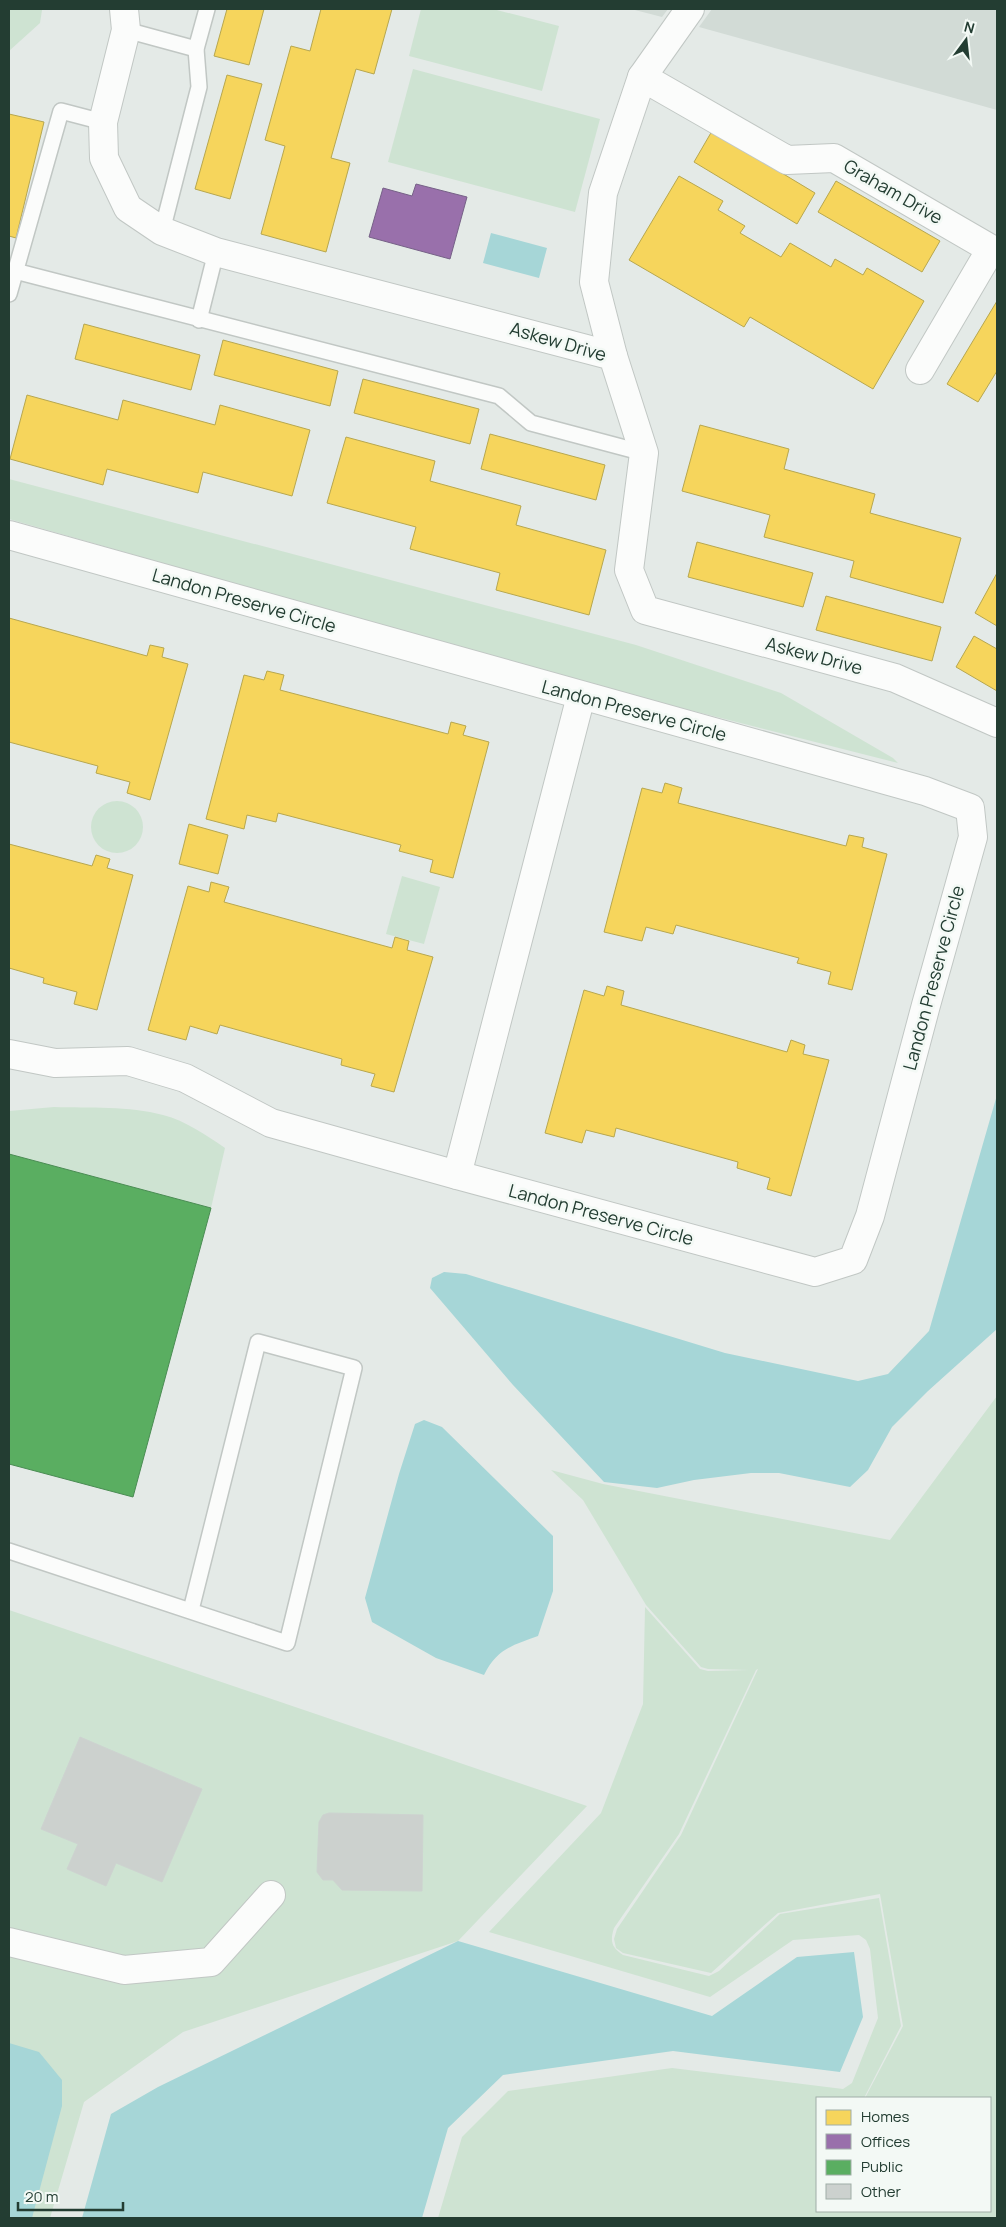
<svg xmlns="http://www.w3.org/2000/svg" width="1006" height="2227" viewBox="0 0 1006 2227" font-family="Manrope,sans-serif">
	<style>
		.built { fill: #d2dbd6 }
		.green { fill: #cee3d2; fill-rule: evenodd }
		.water { fill: #a6d6d7 }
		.homes { fill: #f6d55c; stroke: #b7a74f }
		.offices { fill: #9970ab; stroke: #766187 }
		.public { fill: #5aae61; stroke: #4a8c53 }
		.building { fill: #ccd1ce; stroke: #cdd3d0 }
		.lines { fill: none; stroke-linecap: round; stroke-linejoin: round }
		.lane-casing { stroke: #c1c7c4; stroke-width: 18 }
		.street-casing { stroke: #c1c7c4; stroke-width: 30 }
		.lane { stroke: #fbfcfb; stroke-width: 15 }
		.street { stroke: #fbfcfb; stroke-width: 28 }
		.labels { text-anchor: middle; stroke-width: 5; stroke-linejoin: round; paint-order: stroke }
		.street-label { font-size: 18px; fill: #233d32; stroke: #f3f9f5 }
	</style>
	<rect width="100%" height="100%" fill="#e4eae7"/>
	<g class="built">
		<path d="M631,9H668L662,17Z"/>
		<path d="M712,9H997V110L699,27Z"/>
	</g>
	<g class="green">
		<path d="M9,9L42,10L40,23L9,51Z"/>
		<path d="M421,9H493L559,26L542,91L409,56Z"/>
		<path d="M413,69L600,119L575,212L388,162Z"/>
		<path d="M9,479L636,645L781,693L893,758L898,763L568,679L9,519Z"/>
		<circle cx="117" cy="827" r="26"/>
		<path d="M402,876L440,887L424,944L386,934Z"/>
		<path d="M54,1107C89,1108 129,1106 163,1115C186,1121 206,1135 225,1148L211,1208L9,1154V1111Z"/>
		<path d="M997,1396V2218H438L462,2137L508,2091L672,2068L843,2089L852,2083L878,2018L870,1949L866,1940L859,1935L793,1940L710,1997L489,1932L601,1813L643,1704L645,1607L700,1669L708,1671L749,1670L708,1669L701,1667L646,1605L583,1500L551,1470L603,1484L890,1540ZM758,1669L681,1835L617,1929L614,1939L616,1948L623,1953L711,1973L778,1913L880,1894L903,2026L865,2098H990V2211H817V2098H864L901,2026L879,1898L780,1914L719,1971L709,1976L623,1955C611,1947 610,1941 614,1928L679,1834L756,1670Z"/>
		<path d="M9,1610L587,1806L458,1941L183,2032L84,2102L50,2218H9Z"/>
	</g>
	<g class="water">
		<path d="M491,233L547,248L539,278L483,263Z"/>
		<path d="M997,1095V1329L928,1391L892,1427L868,1470L850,1487L779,1473H751L694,1480L657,1488L604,1482L513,1385L430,1288L432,1278L444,1272L466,1274L725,1353L858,1381L888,1374L929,1331Z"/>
		<path d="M424,1420L442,1427L553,1536V1591L538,1636C513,1645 497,1649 484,1675L436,1658L372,1622L365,1598L399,1474L415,1424Z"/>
		<path d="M458,1941L712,2016L797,1957L854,1952L863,2017L840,2072L673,2051L503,2075L448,2128L422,2218H82L111,2114L158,2087Z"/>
		<path d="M9,2043L39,2052L62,2080V2106L32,2218H9Z"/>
	</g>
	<g class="homes">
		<path d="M227,9H264L249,65L214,56Z"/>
		<path d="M321,9H392L374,74L356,69L331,158L350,163L326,252L261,234L285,146L265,140L291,46L310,51Z"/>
		<path d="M227,75L262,84L230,199L195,189Z"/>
		<path d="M9,114L44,122L16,238L9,236Z"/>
		<path d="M712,131L815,193L797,224L694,162Z"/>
		<path d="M679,176L723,201L718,210L745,226L740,233L781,257L790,243L831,267L835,259L863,275L867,268L924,301L873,389L750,317L744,327L629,260Z"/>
		<path d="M836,181L940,241L922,272L818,212Z"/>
		<path d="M997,301V371L978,402L947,384Z"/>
		<path d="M84,324L200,355L191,390L75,359Z"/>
		<path d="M223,340L338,371L330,406L214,375Z"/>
		<path d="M363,379L479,409L470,444L354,413Z"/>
		<path d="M27,395L118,420L123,400L215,425L220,405L310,430L292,496L203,472L198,493L107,469L103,485L10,459Z"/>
		<path d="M700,425L789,449L784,469L875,494L870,513L961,538L943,603L850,577L854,561L764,537L770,515L682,491Z"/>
		<path d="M490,434L605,465L596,500L481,469Z"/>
		<path d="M346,437L435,461L430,481L521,506L516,525L606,550L589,615L496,590L500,573L410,549L416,527L327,503Z"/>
		<path d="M697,542L813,573L803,607L688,577Z"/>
		<path d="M997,573V626L975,613Z"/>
		<path d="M826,596L941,627L932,661L816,630Z"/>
		<path d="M9,618L147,656L150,645L164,648L162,657L188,664L150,800L127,793L130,782L96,773L98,766L9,742Z"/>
		<path d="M974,636L997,649V691L956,667Z"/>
		<path d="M267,671L284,675L280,690L448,734L451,722L466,726L463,735L489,742L453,878L430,872L433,860L399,851L401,845L278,813L276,822L247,815L244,829L206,819L244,675L264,680Z"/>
		<path d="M665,783L682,788L678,803L846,846L849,835L864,838L862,847L887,854L852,990L828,984L831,972L797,963L799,958L676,925L673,934L646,927L642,941L604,932L642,788L662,793Z"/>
		<path d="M189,824L228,835L218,874L179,864Z"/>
		<path d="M9,844L92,866L96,855L110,859L107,868L133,875L97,1010L74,1004L77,992L43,983L44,978L9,968Z"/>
		<path d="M211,882L229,887L224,902L392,948L395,937L409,941L407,950L433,957L394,1092L371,1086L375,1074L341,1065L342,1059L220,1025L217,1034L190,1026L186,1040L148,1030L188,886L209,892Z"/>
		<path d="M607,986L624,991L621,1005L787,1052L791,1040L805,1045L803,1054L829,1060L791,1196L767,1189L770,1178L737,1168L738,1162L616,1128L614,1137L586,1130L582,1143L545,1133L584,990L604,996Z"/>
	</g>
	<path class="offices" d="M416,184L467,197L450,259L369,237L383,188L412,196Z"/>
	<path class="public" d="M9,1154L211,1208L133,1497L9,1464Z"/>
	<g class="building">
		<path d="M80,1737L202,1789L162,1882L116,1863L106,1886L67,1869L78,1844L41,1829Z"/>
		<path d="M329,1813L423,1815L422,1891L342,1890L333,1880H323L317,1872L319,1822L323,1815Z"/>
	</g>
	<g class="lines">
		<defs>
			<g id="lane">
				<path d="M126,30L196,49"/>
				<path d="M162,231L199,87L196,49L207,9"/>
				<path d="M15,271L499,396L531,423L644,453"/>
				<path d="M9,294L61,111L103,122"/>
				<path d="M199,320L216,252"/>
				<path d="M9,1551L287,1643L354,1368L258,1342L191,1610"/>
			</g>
			<g id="street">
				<path d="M124,9L126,30L103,122L104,158L128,208L162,231L216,252L613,356L644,453L629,570L645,610L895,678L997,723"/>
				<path d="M642,77L787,160L834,158L991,249L920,370"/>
				<path d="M613,356L594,282L603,193L642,77L690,9"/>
				<path d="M9,535L925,791L970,808L973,837L926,1005L870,1216L853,1260L815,1272L457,1175L271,1123L185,1078L128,1061L55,1063L9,1054"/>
				<path d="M457,1175L581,696"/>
				<path d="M9,1942L124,1970L211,1962L271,1895"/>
			</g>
		</defs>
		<use href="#lane" class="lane-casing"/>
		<use href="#street" class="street-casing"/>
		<use href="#lane" class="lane"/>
		<use href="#street" class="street"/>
	</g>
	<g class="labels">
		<g class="street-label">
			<text transform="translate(893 192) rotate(30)" y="6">Graham Drive</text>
			<text transform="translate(558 342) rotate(16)" y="6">Askew Drive</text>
			<text transform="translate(244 601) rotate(16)" y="6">Landon Preserve Circle</text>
			<text transform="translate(814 656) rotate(15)" y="6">Askew Drive</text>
			<text transform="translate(634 711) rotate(15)" y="6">Landon Preserve Circle</text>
			<text transform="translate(934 978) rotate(-75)" y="6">Landon Preserve Circle</text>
			<text transform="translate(601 1215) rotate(15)" y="6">Landon Preserve Circle</text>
		</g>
	</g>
	<rect width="1006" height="2227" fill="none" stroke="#233d32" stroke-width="20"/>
	<rect x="816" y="2097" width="175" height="115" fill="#f3f9f5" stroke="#a0aea7"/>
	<rect x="826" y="2110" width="25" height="15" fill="#f6d55c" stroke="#a0aea7"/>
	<text x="861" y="2122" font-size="15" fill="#233d32">Homes</text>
	<rect x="826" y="2134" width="25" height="15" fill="#9970ab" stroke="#a0aea7"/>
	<text x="861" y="2147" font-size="15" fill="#233d32">Offices</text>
	<rect x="826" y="2160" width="25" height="15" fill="#5aae61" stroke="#a0aea7"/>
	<text x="861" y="2172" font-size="15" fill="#233d32">Public</text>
	<rect x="826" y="2184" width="25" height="15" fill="#ccd1ce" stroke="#a0aea7"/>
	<text x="861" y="2197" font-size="15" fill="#233d32">Other</text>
	<g transform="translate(966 40) rotate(15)" stroke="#f3f9f5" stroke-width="4" paint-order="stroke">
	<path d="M0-4L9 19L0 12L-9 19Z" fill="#233d32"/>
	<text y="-8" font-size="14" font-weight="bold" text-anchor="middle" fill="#233d32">N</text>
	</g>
	<path d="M18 2202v8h105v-8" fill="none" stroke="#233d32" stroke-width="2.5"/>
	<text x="25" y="2202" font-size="15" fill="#233d32" stroke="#f3f9f5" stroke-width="4" paint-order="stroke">20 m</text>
</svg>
